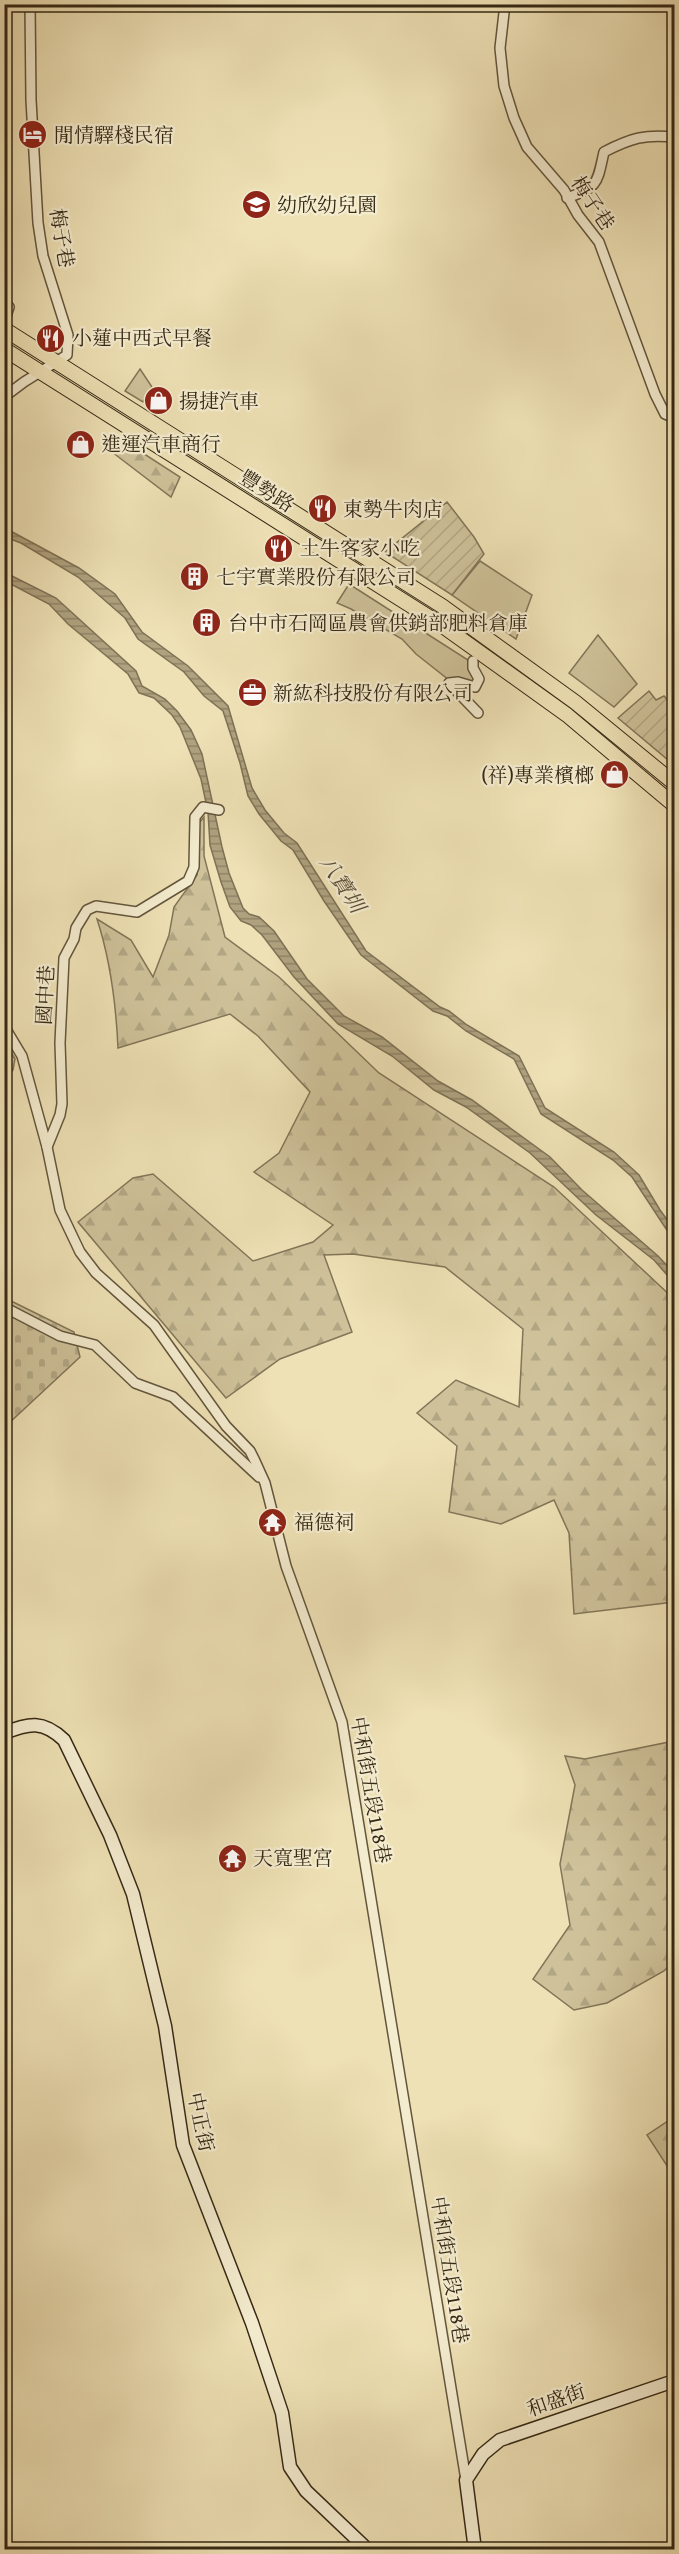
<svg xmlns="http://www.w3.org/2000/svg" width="679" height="2554" viewBox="0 0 679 2554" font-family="'Gentium Book Plus','Noto Serif TC',serif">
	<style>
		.grass { fill: #cfc29a; stroke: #827558; stroke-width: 1.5 }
		.forest { fill: url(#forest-firs); stroke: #827558; stroke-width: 1.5 }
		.cemetery { fill: url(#cemetery-stones); stroke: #827558; stroke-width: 1.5 }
		.garden { fill: url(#garden-furrows); stroke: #827558; stroke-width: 1.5 }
		.water { fill: url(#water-rules); stroke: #7e7155; stroke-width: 1.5 }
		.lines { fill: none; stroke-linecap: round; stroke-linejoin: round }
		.street-casing { stroke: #63563d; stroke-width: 12 }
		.secondary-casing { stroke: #352815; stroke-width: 15 }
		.primary-casing { stroke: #352815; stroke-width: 16 }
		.street { stroke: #f4eccf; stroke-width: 9 }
		.secondary { stroke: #f4eccf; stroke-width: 12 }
		.primary { stroke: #eee1b5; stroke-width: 14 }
		.labels { text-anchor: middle; stroke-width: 4.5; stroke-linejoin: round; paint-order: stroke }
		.poi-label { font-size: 20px; fill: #352815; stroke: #f4eccf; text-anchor: start }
		.street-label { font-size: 20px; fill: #352815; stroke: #f4eccf }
		.water-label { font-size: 21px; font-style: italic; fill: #5a4d35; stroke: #f4eccf }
	</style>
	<defs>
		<pattern id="forest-firs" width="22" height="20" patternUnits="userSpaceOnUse" patternTransform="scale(1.5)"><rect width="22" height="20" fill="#cfc29a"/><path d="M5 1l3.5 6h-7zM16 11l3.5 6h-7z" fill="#b2a784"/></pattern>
		<pattern id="cemetery-stones" width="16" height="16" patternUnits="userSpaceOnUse" patternTransform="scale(1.5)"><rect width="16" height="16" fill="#cfc29a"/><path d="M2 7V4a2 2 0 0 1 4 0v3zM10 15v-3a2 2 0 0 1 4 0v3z" fill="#b2a784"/></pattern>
		<pattern id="garden-furrows" width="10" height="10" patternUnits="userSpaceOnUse" patternTransform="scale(1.5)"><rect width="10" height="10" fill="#cfc29a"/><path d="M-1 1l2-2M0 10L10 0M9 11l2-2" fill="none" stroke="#b2a784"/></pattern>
		<pattern id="water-rules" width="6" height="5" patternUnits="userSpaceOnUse" patternTransform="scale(1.5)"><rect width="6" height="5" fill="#afa27f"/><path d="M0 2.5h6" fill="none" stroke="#8f8467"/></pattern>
	</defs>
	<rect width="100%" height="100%" fill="#eee1b5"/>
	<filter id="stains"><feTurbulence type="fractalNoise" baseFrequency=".00333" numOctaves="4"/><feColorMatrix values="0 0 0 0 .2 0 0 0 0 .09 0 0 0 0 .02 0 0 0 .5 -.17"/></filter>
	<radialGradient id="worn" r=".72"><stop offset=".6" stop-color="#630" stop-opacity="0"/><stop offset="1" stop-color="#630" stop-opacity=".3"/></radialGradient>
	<g class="grass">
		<path d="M140,369L152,387L143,402L125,391Z"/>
		<path d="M480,561L532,595L516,639L452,595Z"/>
		<path d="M349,584L468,660L475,681L473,683L449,680L416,654L402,639L351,609L337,603Z"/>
		<path d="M598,635L637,684L614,707L569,673Z"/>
	</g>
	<g class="forest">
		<path d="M118,437L180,477L171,497L108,449Z"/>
		<path d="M204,817V856L225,937L279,977L379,1073L554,1187L674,1299V1602L574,1614L569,1533L554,1500L501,1524L449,1512L457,1446L417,1413L456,1380L519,1407L523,1329L445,1267L353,1254L324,1255L352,1332L280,1359L226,1398L78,1222L133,1178L153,1174L253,1261L313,1242L333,1225L254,1172L279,1153L310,1092L258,1036L230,1014L118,1048C116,1004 111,962 97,919L131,940L153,977L169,935L174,907L197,875L199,823Z"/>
		<path d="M5,1042L15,1059L13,1070L5,1081Z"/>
		<path d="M674,1741V1961L664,1971L607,2003L574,2010L533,1979L570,1925L560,1864L575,1785L565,1756L585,1759Z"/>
		<path d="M674,2117V2170L671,2172L647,2135Z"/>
	</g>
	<path class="cemetery" d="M5,1298L74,1332L80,1357L7,1425L5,1432Z"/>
	<g class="garden">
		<path d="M447,502L474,537L484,554L452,595L385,552Z"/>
		<path d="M649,691L656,700L664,696L674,707V720L669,725L674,744V765L618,718Z"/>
	</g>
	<g class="water">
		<path d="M5,528L79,568L115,594L142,632L188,666L228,706L252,788L265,810L284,833L297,843L366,951L440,1007L449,1011L467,1025L519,1056L545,1108L614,1152L639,1175L660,1210L674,1229V1241L632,1177L613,1160L541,1114L514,1059L466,1031L447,1016L433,1011L361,955L324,901L293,850L281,841L259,814L248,796L240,763L223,711L204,696L184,672L138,639L125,618L78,577L21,543L5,537Z"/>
		<path d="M4,572L56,598L136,671L142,686L165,699L177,711L191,730L202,754L222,847L229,873L243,908L249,914L259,917L274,931L307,979L344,1016L382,1037L438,1081L472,1100L550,1157L582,1190L658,1256L674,1273V1283L654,1260L596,1215L530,1153L466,1107L434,1090L392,1056L338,1024L294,977L262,935L251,925L241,921L230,907L221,882L210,845L208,812L201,779L180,727L172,715L154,698L139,693L128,674L68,624L49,604L5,581Z"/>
	</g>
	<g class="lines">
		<defs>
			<g id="street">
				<path d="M505,4L500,48L504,86L514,118L527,147L564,190L578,215L599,242L655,394L665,414L674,418"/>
				<path d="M567,198C599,187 597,183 604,152C631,138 645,134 674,137"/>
				<path d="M4,302L9,307L4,322"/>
				<path d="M4,397L24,382L67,355L68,335L43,256L38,223L31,100L30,4"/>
				<path d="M473,661V668L479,679L475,687L458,682L449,683L478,713"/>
				<path d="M4,1026L22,1056L47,1147L60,1210L80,1252L96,1273L154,1325L226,1426L250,1451L255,1461L265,1483L286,1566L342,1722L466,2480"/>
				<path d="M47,1147L60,1115L62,1104L60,1043L64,958L74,939L76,928L87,910L96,906L137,912L188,881L194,867L195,817L203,807L219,810"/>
				<path d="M4,1307L60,1336L95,1345L135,1383L173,1397L259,1477"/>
			</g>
			<g id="secondary">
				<path d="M4,1733C29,1723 43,1720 64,1740L110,1835L133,1894L165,2026L183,2145L252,2323L282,2413L290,2467L306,2491L368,2550"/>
				<path d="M475,2550L466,2480L483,2454L500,2440L674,2381"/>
			</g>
			<g id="primary">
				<path d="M4,329L442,606L575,702L674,783"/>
				<path d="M4,349L440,624L567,715L674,805"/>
			</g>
		</defs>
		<use href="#street" class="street-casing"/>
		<use href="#secondary" class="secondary-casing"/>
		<use href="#primary" class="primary-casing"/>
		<use href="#street" class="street"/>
		<use href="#secondary" class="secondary"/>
		<use href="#primary" class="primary"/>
	</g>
	<defs>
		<symbol id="hotel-disc" viewBox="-11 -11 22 22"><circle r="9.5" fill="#8f2418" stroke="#f4eccf"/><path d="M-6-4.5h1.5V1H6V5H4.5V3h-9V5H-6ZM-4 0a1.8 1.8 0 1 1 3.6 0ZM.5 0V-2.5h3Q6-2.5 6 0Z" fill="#fff"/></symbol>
		<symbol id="school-disc" viewBox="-11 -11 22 22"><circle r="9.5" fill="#8f2418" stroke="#f4eccf"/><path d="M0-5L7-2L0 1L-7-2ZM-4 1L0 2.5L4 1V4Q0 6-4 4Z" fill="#fff"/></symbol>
		<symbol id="restaurant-disc" viewBox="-11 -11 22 22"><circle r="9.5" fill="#8f2418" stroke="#f4eccf"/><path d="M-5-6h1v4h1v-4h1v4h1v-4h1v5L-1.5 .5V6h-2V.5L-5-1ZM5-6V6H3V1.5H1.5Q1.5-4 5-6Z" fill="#fff"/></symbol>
		<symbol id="shop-disc" viewBox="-11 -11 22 22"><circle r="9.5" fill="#8f2418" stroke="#f4eccf"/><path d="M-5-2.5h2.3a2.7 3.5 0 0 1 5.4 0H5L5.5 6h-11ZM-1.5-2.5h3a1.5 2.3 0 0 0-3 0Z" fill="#fff"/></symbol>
		<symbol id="building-disc" viewBox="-11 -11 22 22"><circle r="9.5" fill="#8f2418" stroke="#f4eccf"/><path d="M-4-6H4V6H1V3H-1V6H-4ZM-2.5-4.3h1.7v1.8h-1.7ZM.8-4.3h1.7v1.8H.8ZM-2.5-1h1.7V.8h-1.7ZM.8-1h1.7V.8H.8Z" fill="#fff"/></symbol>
		<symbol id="office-disc" viewBox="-11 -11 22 22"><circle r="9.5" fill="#8f2418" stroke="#f4eccf"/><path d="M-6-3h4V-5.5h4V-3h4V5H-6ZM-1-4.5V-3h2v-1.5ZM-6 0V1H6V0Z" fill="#fff"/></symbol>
		<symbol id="temple-disc" viewBox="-11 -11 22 22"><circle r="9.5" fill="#8f2418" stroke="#f4eccf"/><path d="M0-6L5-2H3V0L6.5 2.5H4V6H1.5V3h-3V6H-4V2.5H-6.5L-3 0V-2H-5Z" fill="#fff"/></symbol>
	</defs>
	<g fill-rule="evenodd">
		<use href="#hotel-disc" x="16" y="118" width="33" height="33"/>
		<use href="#school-disc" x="240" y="188" width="33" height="33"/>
		<use href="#restaurant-disc" x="34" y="322" width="33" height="33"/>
		<use href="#shop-disc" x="142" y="384" width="33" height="33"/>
		<use href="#shop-disc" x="64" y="428" width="33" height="33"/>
		<use href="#restaurant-disc" x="306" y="492" width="33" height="33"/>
		<use href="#restaurant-disc" x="262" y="532" width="33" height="33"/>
		<use href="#building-disc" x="178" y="560" width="33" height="33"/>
		<use href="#building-disc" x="190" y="606" width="33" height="33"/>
		<use href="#office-disc" x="236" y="676" width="33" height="33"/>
		<use href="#shop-disc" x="598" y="758" width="33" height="33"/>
		<use href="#temple-disc" x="256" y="1506" width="33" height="33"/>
		<use href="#temple-disc" x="216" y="1842" width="33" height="33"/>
	</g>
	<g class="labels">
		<g class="poi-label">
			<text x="54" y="142">閒情驛棧民宿</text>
			<text x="277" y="212">幼欣幼兒園</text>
			<text x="72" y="345">小蓮中西式早餐</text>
			<text x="179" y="408">揚捷汽車</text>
			<text x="101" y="451">進運汽車商行</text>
			<text x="343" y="516">東勢牛肉店</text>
			<text x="300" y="555">土牛客家小吃</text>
			<text x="216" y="584">七宇實業股份有限公司</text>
			<text x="228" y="630">台中市石岡區農會供銷部肥料倉庫</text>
			<text x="273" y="700">新紘科技股份有限公司</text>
			<text x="594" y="782" text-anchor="end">(祥)專業檳榔</text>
			<text x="294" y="1529">福德祠</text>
			<text x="253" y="1865">天寬聖宮</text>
		</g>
		<g class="street-label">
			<text transform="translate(593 203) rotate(56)" y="7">梅子巷</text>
			<text transform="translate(62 238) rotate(80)" y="7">梅子巷</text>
			<text transform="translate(267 491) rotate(32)" y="7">豐勢路</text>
			<text transform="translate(45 995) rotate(-87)" y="7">國中巷</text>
			<text transform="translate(371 1790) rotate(80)" y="7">中和街五段118巷</text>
			<text transform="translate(201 2122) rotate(78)" y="7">中正街</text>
			<text transform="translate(450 2270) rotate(81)" y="7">中和街五段118巷</text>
			<text transform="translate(556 2400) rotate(-19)" y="7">和盛街</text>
		</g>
		<g class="water-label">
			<text transform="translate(342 884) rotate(57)" y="7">八寶圳</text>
		</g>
	</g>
	<rect width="679" height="2554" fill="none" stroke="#eee1b5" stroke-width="24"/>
	<rect x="6" y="6" width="667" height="2542" fill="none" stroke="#352815" stroke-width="3"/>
	<rect x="12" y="12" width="655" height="2530" fill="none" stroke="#352815" stroke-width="1.5"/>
	<rect width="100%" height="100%" filter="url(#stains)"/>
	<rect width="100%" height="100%" fill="url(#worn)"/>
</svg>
